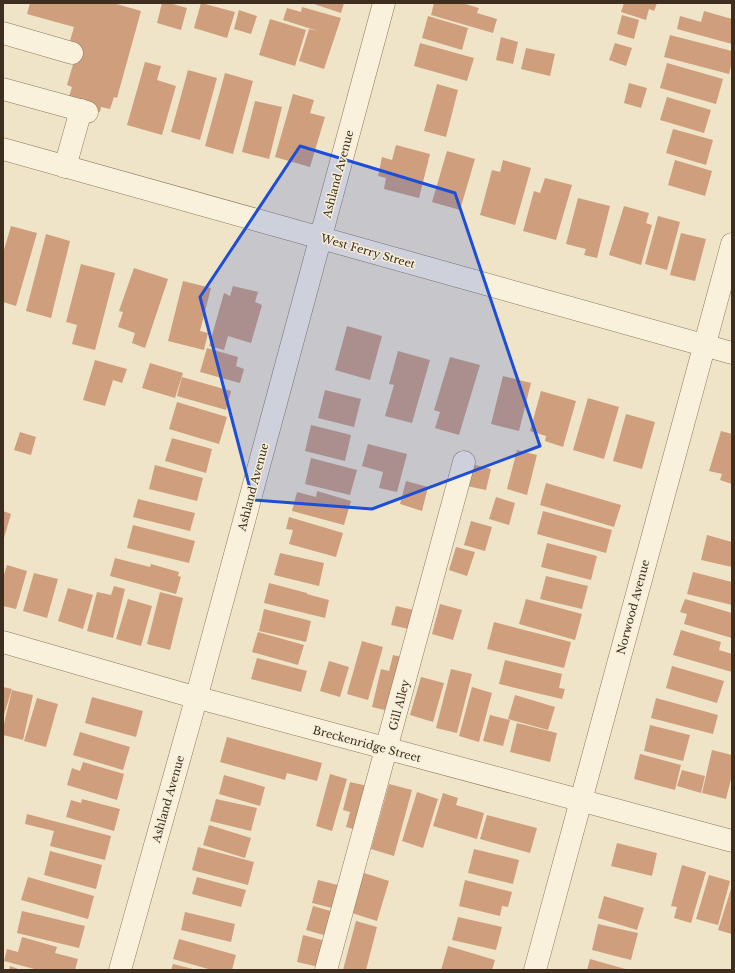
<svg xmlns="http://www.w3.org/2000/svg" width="735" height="973" viewBox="0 0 735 973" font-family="'Libre Baskerville',serif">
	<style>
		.building { fill: #cf9f7d }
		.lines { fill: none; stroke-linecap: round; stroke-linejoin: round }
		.minor-casing { stroke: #8d765c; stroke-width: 23 }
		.minor { stroke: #faf1dc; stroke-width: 22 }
		.marked { fill: #1d4ed8; fill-opacity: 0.2; stroke: #1d4ed8; stroke-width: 3; stroke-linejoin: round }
		.labels { text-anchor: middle; stroke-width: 3; stroke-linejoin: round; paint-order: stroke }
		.street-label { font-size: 11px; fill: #3d2e20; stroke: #f7eed8 }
	</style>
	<rect width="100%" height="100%" fill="#f0e4c8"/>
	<g class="building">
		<path d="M30,3H113L141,11L117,98L114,97L110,109L101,107L100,112L76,105L69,97L72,87L67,85L79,44L70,41L74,27L27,14Z"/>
		<path d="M162,3H169L187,8L181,30L157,23Z"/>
		<path d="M201,3L235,12L227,38L194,28Z"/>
		<path d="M311,3H344L341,13Z"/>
		<path d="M434,3H462L479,8L477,13L497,19L493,33L431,15Z"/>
		<path d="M624,3H657L654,11L649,9L646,20L621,12Z"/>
		<path d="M302,7L341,18L324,69L299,61L309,29L318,31L283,20L287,8L301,12Z"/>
		<path d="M239,10L257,16L251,34L234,29Z"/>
		<path d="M704,11L732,19V44L677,29L680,16L701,22Z"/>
		<path d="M622,15L639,20L634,39L617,34Z"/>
		<path d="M428,16L468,28L462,50L422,38Z"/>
		<path d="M270,19L306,30L295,66L259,55Z"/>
		<path d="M670,35L732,51V62L729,74L664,57Z"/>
		<path d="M501,37L518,42L513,64L496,60Z"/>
		<path d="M420,43L474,58L467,81L414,66Z"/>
		<path d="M615,43L632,48L626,66L609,60Z"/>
		<path d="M526,48L555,54L550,76L521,69Z"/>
		<path d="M145,62L161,66L157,80L176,86L162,135L127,125Z"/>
		<path d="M667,63L723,79L716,104L660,88Z"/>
		<path d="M188,70L217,78L200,140L171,132Z"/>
		<path d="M225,73L253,81L233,154L205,146Z"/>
		<path d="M629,83L647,88L641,108L624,103Z"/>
		<path d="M437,84L458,90L446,137L424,131Z"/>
		<path d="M293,94L314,100L310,113L325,117L310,167L275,157Z"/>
		<path d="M667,97L711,110L704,133L660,120Z"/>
		<path d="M255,101L282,107L269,159L242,152Z"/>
		<path d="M673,129L713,140L706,165L666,153Z"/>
		<path d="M396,145L430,154L419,198L384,189L386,178L378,176L382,157L392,160Z"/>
		<path d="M447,151L475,159L460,210L432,202Z"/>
		<path d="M503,160L531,168L515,225L480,215L492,170L500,172Z"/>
		<path d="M675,160L712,171L705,196L668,185Z"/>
		<path d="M545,178L572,185L556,240L523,231L534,191L540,193Z"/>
		<path d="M578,198L610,206L597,258L584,255L586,249L566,244Z"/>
		<path d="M624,206L649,213L646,223L652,225L641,265L609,255Z"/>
		<path d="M658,216L680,222L667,270L645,264Z"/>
		<path d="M11,226L37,233L16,306L3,302L4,291L3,290V253Z"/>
		<path d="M681,233L706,239L695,281L670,275Z"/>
		<path d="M46,234L70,241L51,318L26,311Z"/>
		<path d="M81,264L115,273L95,350L72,344L77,325L66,322Z"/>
		<path d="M134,268L168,279L145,348L132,343L135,333L118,327L123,312L119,311Z"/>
		<path d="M183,281L211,288L200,331L208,333L204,350L168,341Z"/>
		<path d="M233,286L258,292L255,302L262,305L251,343L228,336L224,350L209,346L224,293L230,296Z"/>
		<path d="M347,326L382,336L370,380L335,370Z"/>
		<path d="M207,348L238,357L236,366L244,369L240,383L200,372Z"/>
		<path d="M398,351L430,360L412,423L385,416L394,385L389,384Z"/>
		<path d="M450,357L480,365L459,435L435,428L440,412L434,410Z"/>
		<path d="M95,360L127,369L122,383L113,380L105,406L83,400Z"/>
		<path d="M150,363L183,373L175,398L142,388Z"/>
		<path d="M503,376L531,383L519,431L491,424Z"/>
		<path d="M182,377L231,391L226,410L177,396Z"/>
		<path d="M325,390L361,399L354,427L318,418Z"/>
		<path d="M541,391L576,401L563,447L545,441L546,436L530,431Z"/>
		<path d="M588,398L619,407L604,459L573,450Z"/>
		<path d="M177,402L227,417L219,444L169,429Z"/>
		<path d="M626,414L655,422L642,469L613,461Z"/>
		<path d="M311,425L351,435L345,461L305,451Z"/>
		<path d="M721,431L732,434V484L720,480L722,474L709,471Z"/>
		<path d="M20,432L36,437L31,455L14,450Z"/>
		<path d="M172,438L212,449L206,473L165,461Z"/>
		<path d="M368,444L407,454L397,492L379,488L383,472L362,466Z"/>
		<path d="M517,450L537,455L527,495L507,489Z"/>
		<path d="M311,458L357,470L350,495L305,484Z"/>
		<path d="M467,463L491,469L486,490L462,485Z"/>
		<path d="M155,465L203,478L197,501L149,489Z"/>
		<path d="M406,481L428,487L422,511L400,504Z"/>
		<path d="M546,483L621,505L614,527L540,505Z"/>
		<path d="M317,491L351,501L344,525L292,511L297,492L316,497Z"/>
		<path d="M496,497L515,503L509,525L489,519Z"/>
		<path d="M138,499L195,513L190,531L133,517Z"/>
		<path d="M3,511L11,514L3,541Z"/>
		<path d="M543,511L612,530L606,553L537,534Z"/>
		<path d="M289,517L343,533L336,557L289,544L293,530L286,529Z"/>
		<path d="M471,521L492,527L485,551L464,545Z"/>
		<path d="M133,525L195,541L189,563L127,548Z"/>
		<path d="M707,535L732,542V567L701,560Z"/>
		<path d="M547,543L597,556L591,580L541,567Z"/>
		<path d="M456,547L475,552L467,576L449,570Z"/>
		<path d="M280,553L324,563L319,586L274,575Z"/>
		<path d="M115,558L150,567L151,564L179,572L178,576L181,577L176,594L110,576Z"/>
		<path d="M7,565L27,571L16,609L3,606V578Z"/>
		<path d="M693,572L732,582V605L687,594Z"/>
		<path d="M34,573L58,579L47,618L23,611Z"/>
		<path d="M546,576L588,586L582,609L540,599Z"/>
		<path d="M269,583L307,593V594L329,600L325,618L264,603Z"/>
		<path d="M114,586L125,589L113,638L87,631L97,592L111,595Z"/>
		<path d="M68,588L93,595L83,629L58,621Z"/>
		<path d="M160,592L183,598L170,650L147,644Z"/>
		<path d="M128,599L152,606L141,646L116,639Z"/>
		<path d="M526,599L582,614L575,640L519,624Z"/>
		<path d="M685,599L732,613V638L684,624L687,614L680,612Z"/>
		<path d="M440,604L462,610L453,640L432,634Z"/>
		<path d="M396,606L418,611L413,630L391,625Z"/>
		<path d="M264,609L311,621L306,642L259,631Z"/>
		<path d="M494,622L571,642L564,668L487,649Z"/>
		<path d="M681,630L721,642L719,650L732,654V672L673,655Z"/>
		<path d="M258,632L304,645L298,665L252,652Z"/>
		<path d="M362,641L383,647L368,700L347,694Z"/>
		<path d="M393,655L405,658L393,712L372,707L381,669L389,671Z"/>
		<path d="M257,658L307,671L301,692L251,679Z"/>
		<path d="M505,660L562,674L559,688L565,689L562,699L499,684Z"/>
		<path d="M329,661L349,667L340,697L320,691Z"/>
		<path d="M672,666L724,681L717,703L666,688Z"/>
		<path d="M451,669L472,674L457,733L436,728Z"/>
		<path d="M421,677L444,683L433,722L410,715Z"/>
		<path d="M3,687L12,689L3,718Z"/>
		<path d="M472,687L492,693L479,742L459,736Z"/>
		<path d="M12,690L33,695L23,740L3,735V728Z"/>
		<path d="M515,695L555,707L548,730L508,719Z"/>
		<path d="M92,697L143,711L136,737L85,723Z"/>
		<path d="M37,698L58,704L46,747L24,741Z"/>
		<path d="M656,698L718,715L713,734L651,718Z"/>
		<path d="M490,715L510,720L503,746L483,741Z"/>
		<path d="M517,723L557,733L550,762L510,752Z"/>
		<path d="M650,725L690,735L683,761L644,751Z"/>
		<path d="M80,732L130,747L123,770L73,755Z"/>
		<path d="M227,737L322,763L317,781L287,773L285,780L220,762Z"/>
		<path d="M712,750L732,755V775L726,799L702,793Z"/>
		<path d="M640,754L681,765L675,790L634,779Z"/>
		<path d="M83,762L124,774L117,800L67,785L72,768L80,771Z"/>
		<path d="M682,770L705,776L701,793L677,786Z"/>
		<path d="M330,774L347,779L332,831L316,826Z"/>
		<path d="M224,775L265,787L260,806L219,794Z"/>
		<path d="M350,782L372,787L361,831L346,827L350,812L343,810Z"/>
		<path d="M389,784L412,790L394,856L371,849Z"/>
		<path d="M417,792L438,799L423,848L402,841Z"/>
		<path d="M443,793L458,798L456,805L484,813L477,839L433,826Z"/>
		<path d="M82,799L120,809L114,831L66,817L71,800L81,803Z"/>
		<path d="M216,799L257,808L251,831L210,821Z"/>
		<path d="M27,814L111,836L105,860L50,846L54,831L25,824Z"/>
		<path d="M487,815L537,828L530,853L480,839Z"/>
		<path d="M209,825L251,838L245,858L203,845Z"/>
		<path d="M617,843L657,853L652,876L611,866Z"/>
		<path d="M198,847L254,862L248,885L192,870Z"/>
		<path d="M474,849L519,860L513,884L468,873Z"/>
		<path d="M50,851L102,865L96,889L44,875Z"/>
		<path d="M682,865L706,872L691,923L674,918L677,907L671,906Z"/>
		<path d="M364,873L389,881L377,921L352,913Z"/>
		<path d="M709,875L730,881L718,925L696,919Z"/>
		<path d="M28,877L94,896L88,919L21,900Z"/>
		<path d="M197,877L246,890L241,907L192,894Z"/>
		<path d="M318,880L342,886L336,909L312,903Z"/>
		<path d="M465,880L512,892L508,907L502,906L500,916L459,906Z"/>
		<path d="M732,886V934L718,930Z"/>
		<path d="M604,896L644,908L637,930L598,918Z"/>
		<path d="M313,906L334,912L327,936L306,930Z"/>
		<path d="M22,911L85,926L79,948L17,933Z"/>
		<path d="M185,912L235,924L231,942L181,930Z"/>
		<path d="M458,917L502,927L496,950L452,940Z"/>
		<path d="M356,921L377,927L366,970H343Z"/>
		<path d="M598,924L638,933L631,960L592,950Z"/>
		<path d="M303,935L326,941L319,967L297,962Z"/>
		<path d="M22,937L57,947L55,953L78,959L75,970H38L4,961L7,949L18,952Z"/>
		<path d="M179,939L236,955L232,970H212L173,959Z"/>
		<path d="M448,946L495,960L492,970H441Z"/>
		<path d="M590,959L629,970H587Z"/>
		<path d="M173,964L193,969V970H171Z"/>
		<path d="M10,966L21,970H9Z"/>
	</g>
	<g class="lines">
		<defs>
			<g id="minor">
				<path d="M3,33L72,53"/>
				<path d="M3,89L87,112"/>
				<path d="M3,149L732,353"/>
				<path d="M65,167L81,110"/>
				<path d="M3,642L180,693L732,841"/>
				<path d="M120,970L193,710L384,3"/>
				<path d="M326,970L464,462"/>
				<path d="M535,970L732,244"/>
			</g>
		</defs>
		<use href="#minor" class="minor-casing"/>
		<use href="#minor" class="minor"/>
	</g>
	<path class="marked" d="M300,146L455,193L540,446L372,509L253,500L200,297Z"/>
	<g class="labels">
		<g class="street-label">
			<text transform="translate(338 174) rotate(-75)" y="4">Ashland Avenue</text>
			<text transform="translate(368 251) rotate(16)" y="4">West Ferry Street</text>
			<text transform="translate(253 487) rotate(-75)" y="4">Ashland Avenue</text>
			<text transform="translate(633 607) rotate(-75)" y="4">Norwood Avenue</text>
			<text transform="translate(399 705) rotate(-75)" y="4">Gill Alley</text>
			<text transform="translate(367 744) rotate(15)" y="4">Breckenridge Street</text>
			<text transform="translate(168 799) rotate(-74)" y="4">Ashland Avenue</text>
		</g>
	</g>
	<rect width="735" height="973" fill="none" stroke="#3d2e20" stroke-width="8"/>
</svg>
